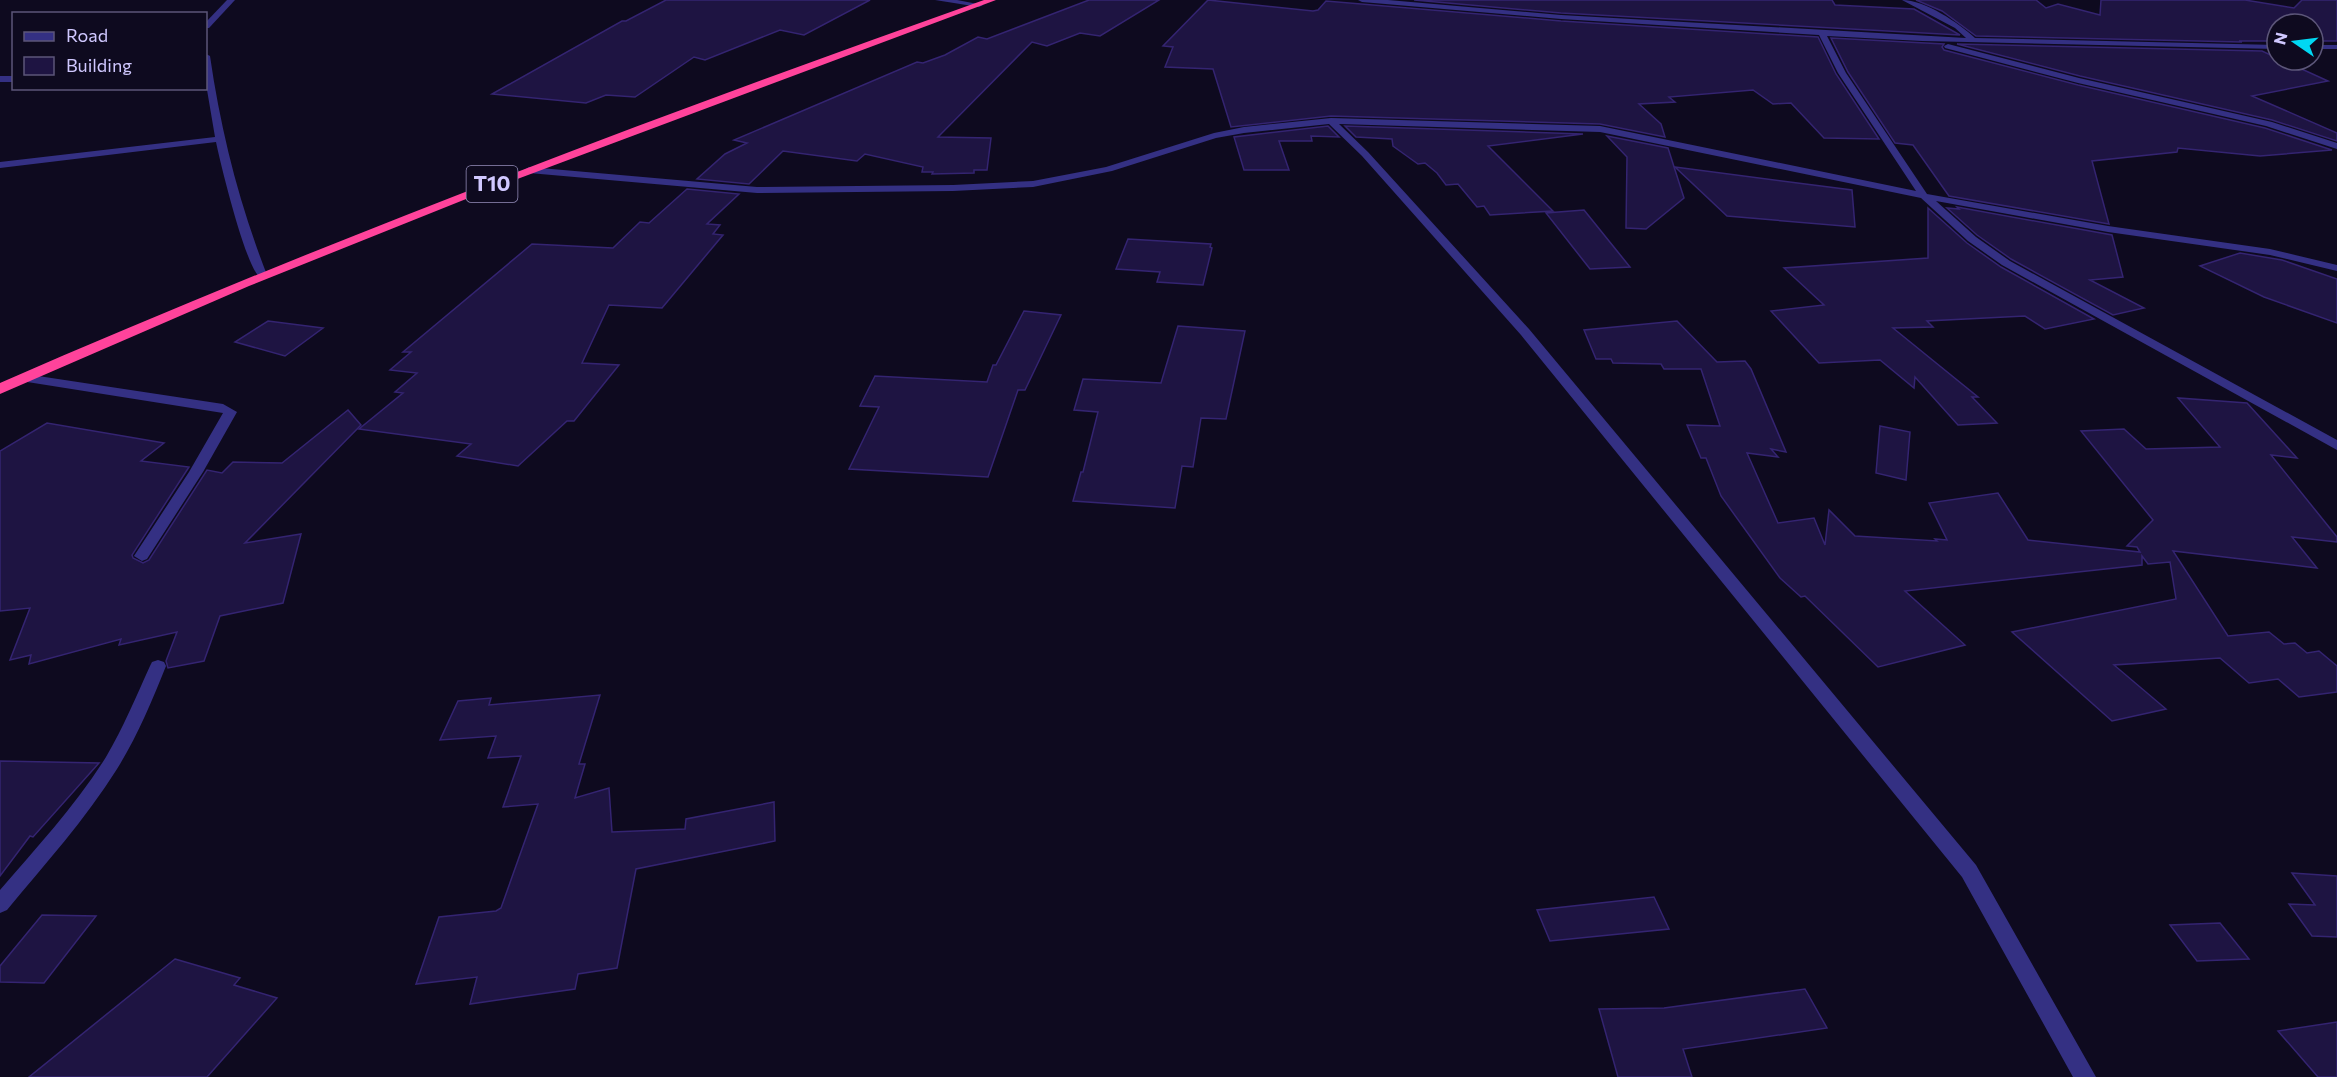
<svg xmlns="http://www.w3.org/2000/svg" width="2337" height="1077" viewBox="0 0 2337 1077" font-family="Commissioner,sans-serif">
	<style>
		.building { fill: #1e1442; stroke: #342471; stroke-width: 1.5 }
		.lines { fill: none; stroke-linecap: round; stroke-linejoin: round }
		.minor { fill: #343083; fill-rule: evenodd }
		.highway { fill: #ff439b; fill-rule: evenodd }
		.labels { text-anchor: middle; stroke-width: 5; stroke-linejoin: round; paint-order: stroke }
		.shield { fill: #0e0a1f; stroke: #968fbc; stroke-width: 1.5 }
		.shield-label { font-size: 21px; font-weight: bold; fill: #d0c8ff }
	</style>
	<rect width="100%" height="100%" fill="#0e0a1f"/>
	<g class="building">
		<path d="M666,0H870L804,35L780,30L705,60L694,57L635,97L606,95L586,103L492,94L622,21H626Z"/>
		<path d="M1089,0H1159L1100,36L1080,33L1047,46L1032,42L938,137L991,138L987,170H974V173L932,174L933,172H922L923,167L865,154L857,161L783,151L749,184L697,179L725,154L747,143L734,140L917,62L923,63L945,55L978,37L987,39Z"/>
		<path d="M1208,0L1313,11L1318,10L1326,1L1561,21L1818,37L1836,74L1879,139L1824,138L1791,103L1773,104L1753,90L1669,97L1675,102L1639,104L1661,124L1665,137L1600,124L1331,116L1231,127L1213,69L1165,67L1173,47L1163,46Z"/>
		<path d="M1414,0H1832L1835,5L1914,9L1960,35L1561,13Z"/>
		<path d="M1916,0H2036L2046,8L2058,4L2100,15L2101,0H2245L2294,8L2302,0H2337V41H2313V24H2277V41H2239L2242,42L1976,36L1942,11Z"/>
		<path d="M1831,38L1944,44L1942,47L1944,50L2078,85L2265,128L2332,150L2260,156L2178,148L2177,152L2092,161L2109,224L1949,196L1913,145L1895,143L1848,72Z"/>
		<path d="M1957,44L2262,51L2277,58V60H2282L2328,81L2252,96L2337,133V141L2272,120L2080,76Z"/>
		<path d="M1328,126L1339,137L1311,136L1312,141H1279L1289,170H1244L1234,137Z"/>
		<path d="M1345,126L1583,134L1488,146L1553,211L1490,215L1484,206L1477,207L1458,184L1446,185L1437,173L1425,163L1418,164L1404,154L1393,146L1392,139L1356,137Z"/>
		<path d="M1607,136L1668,148L1684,198L1646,229L1626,228L1627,157Z"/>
		<path d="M1675,167L1852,190L1855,227L1727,216Z"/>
		<path d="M687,189L739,194L707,224L720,225L713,234L723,235L662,308L609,305L582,363L619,365L574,421H567L518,466L457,456L471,444L359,429L403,393L395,392L417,373L390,370L411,352H403L532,244L613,248L640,222L649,223Z"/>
		<path d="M1957,207L2112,235L2123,277L2090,280L2144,308L2113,315L2011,259L1977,235L1947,208L1959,209Z"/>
		<path d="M1928,208L1967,243L2001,267L2094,319L2045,329L2025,316L1927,321L1933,327L1893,328L1978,397H1972L1997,423L1958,425L1915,377L1914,388L1880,360L1819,363L1771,311L1824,305L1784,268L1928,258Z"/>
		<path d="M1584,210L1630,267L1590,269L1546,213Z"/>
		<path d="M1128,239L1211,244L1210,247L1212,248L1203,285L1157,282L1160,272L1116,269Z"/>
		<path d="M2240,253L2282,260L2337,279V323L2264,297L2200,266Z"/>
		<path d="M1024,311L1061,315L1025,390H1018L988,477L849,469L879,407L860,406L875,376L987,382L993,365H996Z"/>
		<path d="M268,321L323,328L285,356L235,342Z"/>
		<path d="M1677,321L1717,362L1745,361L1751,369L1786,452L1771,449L1778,457L1747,453L1778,523L1814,518L1825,545L1829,510L1855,536L1937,541L1935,539L1947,540L1929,503L1998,493L2028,540L2140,552L2137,547L2127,546L2153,520L2081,431L2124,429L2146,449L2220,447L2178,398L2247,403L2297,458L2271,455L2337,537V542L2292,537L2317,568L2173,551L2228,636L2269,632L2284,644L2295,643L2307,653L2319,651L2337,666V692L2299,697L2278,679L2249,683L2220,658L2114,665L2166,709L2112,721L2012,632L2176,599L2170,562L2148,564L2142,556V565L1905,591L1965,645L1878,667L1805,596L1801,597L1780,578L1721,496L1706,458H1701L1687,425L1720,426L1701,369H1664L1661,364L1613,363L1611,359H1596L1584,330Z"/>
		<path d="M1178,326L1245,331L1226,419L1201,418L1193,467L1182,466L1175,508L1073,501L1081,472H1083L1098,412L1074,410L1083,379L1161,383Z"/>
		<path d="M348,410L361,425L245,543L301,534L283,603L220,616L204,661L168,668L166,661L177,632L119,645L121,639L29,664L31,655L10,660L30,608L0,611V451L47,423L164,443L141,461L189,467L132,555L133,558L143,563L149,560L207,470L222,473L233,462L282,463Z"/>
		<path d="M1880,426L1910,432L1906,480L1876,473Z"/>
		<path d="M600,695L579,764H585L575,798L609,788L612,832L685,829L686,819L774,802L775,841L636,869L617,968L578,974L575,989L470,1004L477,977L416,984L439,917L496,911L501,908L538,804L503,807L521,756L488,758L496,736L440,740L458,701L491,698L489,705Z"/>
		<path d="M0,761L99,763L33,837L30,836L0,876Z"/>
		<path d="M2292,873L2337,876V937L2312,936L2289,904L2315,905Z"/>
		<path d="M1654,897L1669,929L1550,941L1537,910Z"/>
		<path d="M42,915L96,916L44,983L0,982V966Z"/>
		<path d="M2220,923L2249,959L2197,961L2170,925Z"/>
		<path d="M175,959L240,978L234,985L277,998L207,1077H29Z"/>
		<path d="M1805,989L1827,1028L1683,1049L1692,1077H1618L1599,1009L1664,1008Z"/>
		<path d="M2337,1022V1077H2318L2278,1031Z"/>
	</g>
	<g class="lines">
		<g class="minor">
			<path d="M227,0H235L209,28H206V22Z"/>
			<path d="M935,0H957L983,5L979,7Z"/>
			<path d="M1358,0H1388L1561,15L1966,38L1955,28L1902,0C1925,0 1959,23 1975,38L2277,45V49L1922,41L1827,36L1846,73L1927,194L2108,226L2270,249L2337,265V271L2270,255L2108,232L1936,201L1976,237L2010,261L2337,440V450L2002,265L1968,241L1921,198L1600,132L1339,124L1368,152L1529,329L1976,865L2096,1077H2073L1962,877L1521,335L1362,156L1329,124L1244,133L1216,138L1112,171L1033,187L953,191L757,193L529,173L524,170L529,167L757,187L953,185L1033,181L1106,167L1214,133L1244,127L1331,118L1600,126L1916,191L1838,73L1819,35L1561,19L1362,2Z"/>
			<path d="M1948,44L2079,78L2272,122L2337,143V149L2266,126L2078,83L1945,48L1944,46Z"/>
			<rect x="2313" y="45" width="24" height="4"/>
			<path d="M206,54L210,56C221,132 239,203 267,275L265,277L261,278C247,273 220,162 216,142L0,168V162L215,137L206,84Z"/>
			<rect x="0" y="76" width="14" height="6"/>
			<path d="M25,374L223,404L237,412L203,472L147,559L142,561L134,556L189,472L223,413L21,381L19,378Z"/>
			<path d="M158,660L164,662L166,666C152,701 137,737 117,769C85,820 45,864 7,910L0,913V890C37,847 76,805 106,757C123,728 136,697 150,666L152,662Z"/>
		</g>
		<path class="highway" d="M984,0H996L496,187L249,286L0,394V383C323,242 652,118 984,0Z"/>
	</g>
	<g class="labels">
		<rect class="shield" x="466.5" y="166" width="51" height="36" rx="4.5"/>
		<g class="shield-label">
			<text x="492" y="191">T10</text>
		</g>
	</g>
	<rect x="12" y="12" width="195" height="78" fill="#0e0a1f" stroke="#5c5679" stroke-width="1.5"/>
	<rect x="24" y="32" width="30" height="9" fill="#343083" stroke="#5c5679" stroke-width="1.5"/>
	<text x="66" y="42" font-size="18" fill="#d0c8ff">Road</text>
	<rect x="24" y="57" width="30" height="18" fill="#1e1442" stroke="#5c5679" stroke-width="1.5"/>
	<text x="66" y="72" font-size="18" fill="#d0c8ff">Building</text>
	<g transform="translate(2295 42) rotate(284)"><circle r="28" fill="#0e0a1f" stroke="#5c5679" stroke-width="1.5"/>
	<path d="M0-4.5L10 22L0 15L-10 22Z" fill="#00d8f3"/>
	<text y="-9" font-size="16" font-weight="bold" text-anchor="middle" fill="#d0c8ff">N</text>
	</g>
</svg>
